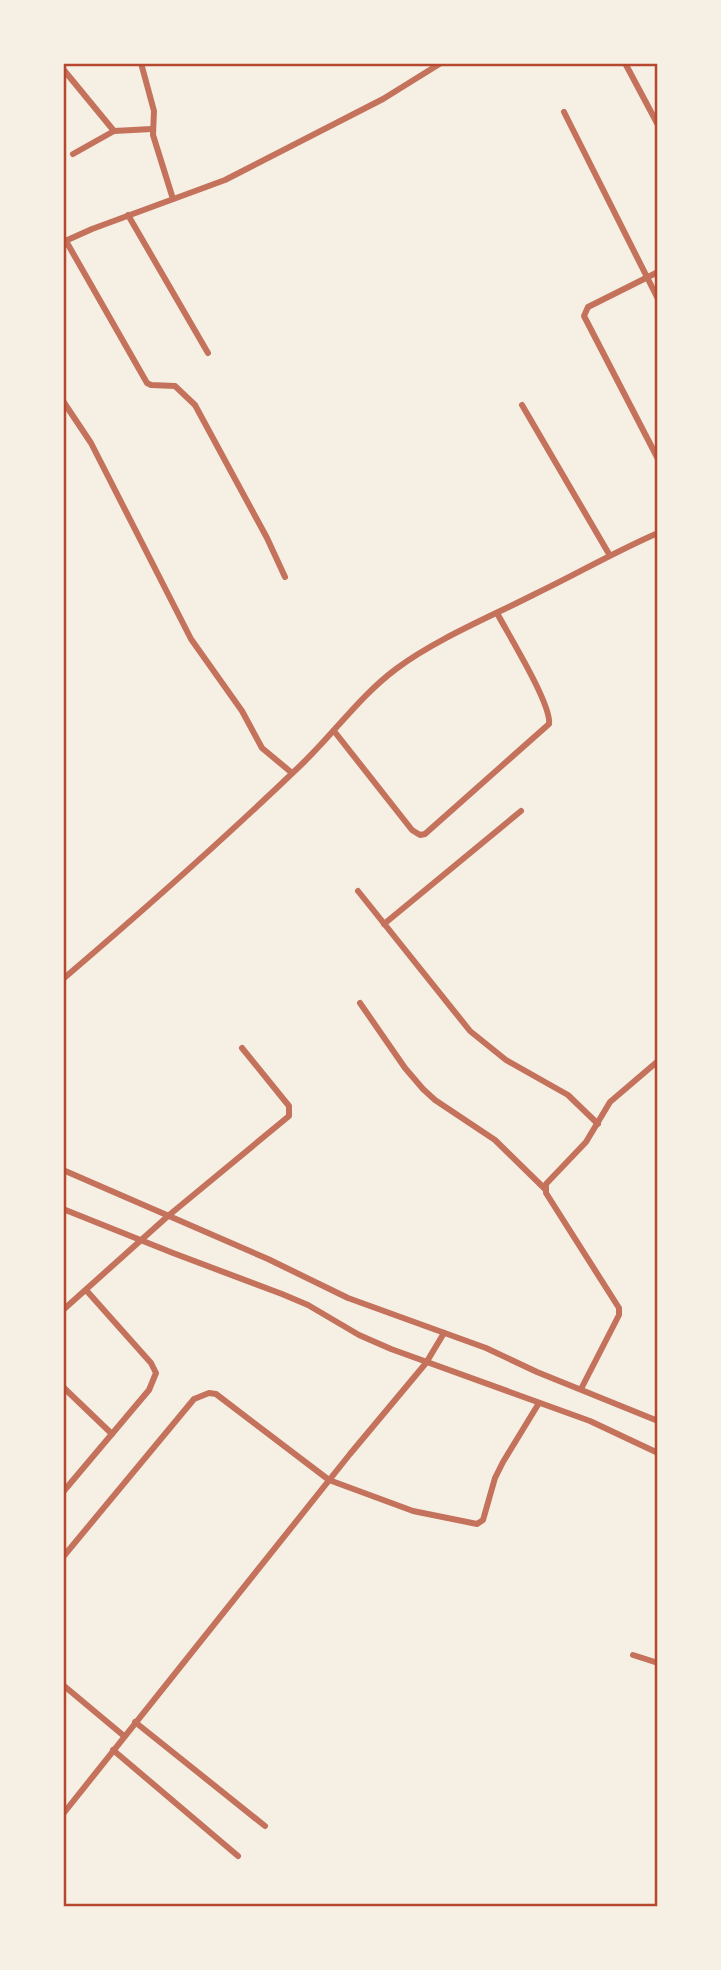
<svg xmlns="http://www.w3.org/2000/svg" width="721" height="1970" viewBox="0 0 721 1970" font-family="'Archivo Narrow',sans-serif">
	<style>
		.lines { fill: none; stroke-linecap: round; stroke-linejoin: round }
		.minor { stroke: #c5725c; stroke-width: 6 }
		.neatline { fill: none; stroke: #b5482f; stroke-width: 2.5 }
	</style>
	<rect width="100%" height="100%" fill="#f6efe4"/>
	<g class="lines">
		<g class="minor">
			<path d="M141,63L154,111L153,135L173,199"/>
			<path d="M625,63L658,125"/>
			<path d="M63,69L114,131"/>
			<path d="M564,112L658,299"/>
			<path d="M73,154L114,131L152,129"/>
			<path d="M128,215L208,353"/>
			<path d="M66,241L147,383L151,385L175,386L195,405L267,538L285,577"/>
			<path d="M63,242L92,229L225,180L383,99L441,63"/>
			<path d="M658,272L588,307L584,316L658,459"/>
			<path d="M63,401L91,443L191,639L242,711L262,748L292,773"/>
			<path d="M522,405L609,554"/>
			<path d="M334,731L412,830L420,835L425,834L549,724C552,705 508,634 497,613"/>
			<path d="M358,891L470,1031L506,1060L568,1095L598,1124"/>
			<path d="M384,924L521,811"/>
			<path d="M63,979C145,909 225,838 303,763C334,733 361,695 396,669C434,640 492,616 535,594C577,574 616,551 658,533"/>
			<path d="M360,1003L405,1068L423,1089L435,1100L495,1140L545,1189"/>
			<path d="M63,1170L268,1259L348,1298L486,1348L537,1372L658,1421"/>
			<path d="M63,1209L173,1253L282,1294L308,1305L359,1335L391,1349L590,1421L658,1453"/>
			<path d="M63,1310L168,1216L289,1116V1106L242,1048"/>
			<path d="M63,1387L112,1434"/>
			<path d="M581,1389L619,1315V1308L546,1193V1184L586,1142L610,1102L658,1061"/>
			<path d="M63,1492L149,1390L156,1373L151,1363L86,1290"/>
			<path d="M63,1557L194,1399L209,1393L216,1394L329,1480L413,1511L477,1524L483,1520L495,1478L503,1462L539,1403"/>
			<path d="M633,1655L658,1663"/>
			<path d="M63,1685L124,1736"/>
			<path d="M135,1722L265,1826"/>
			<path d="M113,1750L238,1856"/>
			<path d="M63,1814L350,1454L426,1363L444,1333"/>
		</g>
	</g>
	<rect width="721" height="1970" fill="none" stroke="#f6efe4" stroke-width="130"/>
	<rect x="65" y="65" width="591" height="1840" class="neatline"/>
</svg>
